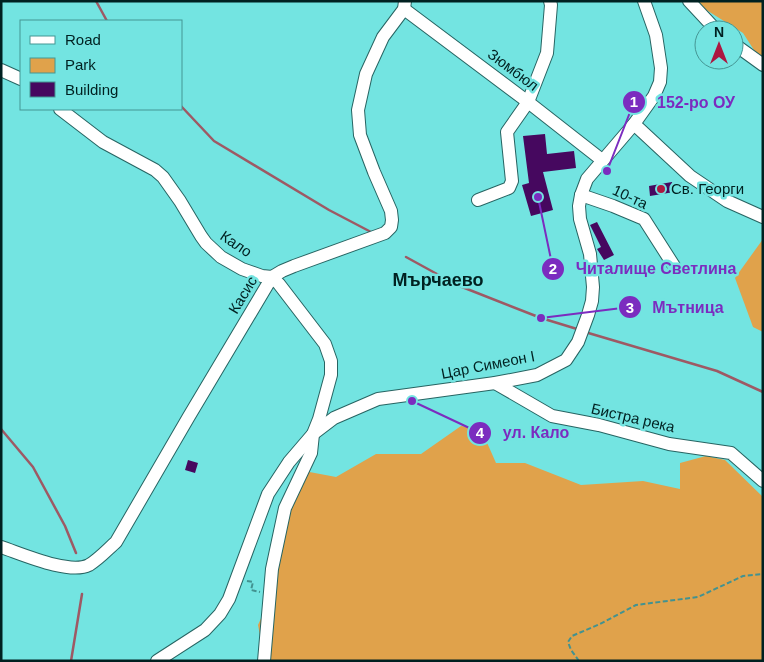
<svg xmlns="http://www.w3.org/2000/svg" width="764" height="662" viewBox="0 0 764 662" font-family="Helvetica,sans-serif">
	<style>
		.green { fill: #e0a24b }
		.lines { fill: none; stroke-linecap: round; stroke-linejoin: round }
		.stream { stroke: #9e5964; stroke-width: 2.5 }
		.building { fill: #46085f }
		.minor-casing { stroke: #276462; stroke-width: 14 }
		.path { stroke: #429290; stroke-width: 2; stroke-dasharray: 5 2.5; stroke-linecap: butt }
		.minor { stroke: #fff; stroke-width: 12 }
		.poi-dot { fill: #ac1740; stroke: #73e4e1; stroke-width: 2 }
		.labels { text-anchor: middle; stroke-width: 5; stroke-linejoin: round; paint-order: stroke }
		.street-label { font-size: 15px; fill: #002121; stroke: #73e4e1 }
		.poi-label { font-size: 15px; fill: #002121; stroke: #73e4e1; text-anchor: start }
		.quarter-label { font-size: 18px; font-weight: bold; fill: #002121; stroke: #73e4e1 }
		.leader { fill: none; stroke: #7b2cbf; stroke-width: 2 }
		.callout-dot { fill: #7b2cbf; stroke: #73e4e1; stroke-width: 2 }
		.mark-label { font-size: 15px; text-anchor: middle; font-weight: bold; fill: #fff }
		.callout-label { font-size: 16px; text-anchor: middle; font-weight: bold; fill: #7b2cbf; stroke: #73e4e1; stroke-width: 5; stroke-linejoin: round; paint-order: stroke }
	</style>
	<rect width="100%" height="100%" fill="#73e4e1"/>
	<g class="green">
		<path d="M697,1H763V64L743,33L700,6Z"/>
		<path d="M763,239V332L753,327L735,278Z"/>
		<path d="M461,426L481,429L496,463H525L581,485L643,481L680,489V463L706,456L725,460L763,497V661H265L258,625L276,585L278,542L299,470L336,477L376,454H421Z"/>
	</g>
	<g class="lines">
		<g class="stream">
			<path d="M96,1L107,21"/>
			<path d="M181,106L214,141L329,210L371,232"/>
			<path d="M406,257L457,285L541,318L577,329"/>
			<path d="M585,332L717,371L763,392"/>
			<path d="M1,429L33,467L65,526L76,553"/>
			<path d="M71,661L82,594"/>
		</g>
	</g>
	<g class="building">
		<path d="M545,134L547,154L574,151L576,168L543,172L553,210L531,216L522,185L529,183L523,136Z"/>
		<path d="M672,182L674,192L650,196L649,186Z"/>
		<path d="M597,222L614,255L604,260L597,249L601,247L590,225Z"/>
		<path d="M188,460L198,463L195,473L185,470Z"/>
	</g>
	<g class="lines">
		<defs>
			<g id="minor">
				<path d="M689,1L716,30"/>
				<path d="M404,9L528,102L602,160"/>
				<path d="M734,44L763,65"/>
				<path d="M1,70L21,79"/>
				<path d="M60,109L103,142L155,170L163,177L180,201L201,236L206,243L221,257L242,269L262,276L272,277L279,284L325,344L331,361V375L319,419L313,434L311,453L285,508L272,569L264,661"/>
				<path d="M634,124L690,176L727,201L763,217"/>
				<path d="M581,195L613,206L644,219L674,266"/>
				<path d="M478,200L509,188L512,181L507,132L528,102L547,53L551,5L550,1"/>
				<path d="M495,383L552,416L599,425L669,444L731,453L763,481"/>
				<path d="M1,547C22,554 69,575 89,565C99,559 108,549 116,542L188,418L272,277L282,271L294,266L385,233L391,227L392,220L391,211L374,172L360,135L358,110L366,74L383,37L404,9L405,1"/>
				<path d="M157,661L205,630L220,614L229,599L268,494L289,462L313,434L334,418L378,399L495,383L537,375L566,360L578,342L588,315L592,301L593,287L590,254L580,219L579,206L581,195L587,179L634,124L654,96L660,82L661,68L656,35L644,1"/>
			</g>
		</defs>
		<use href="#minor" class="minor-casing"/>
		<g class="path">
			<path d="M247,581L253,582L251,590L260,592"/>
			<path d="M579,661L571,650L568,642L572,636L600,624L636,605L698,597L743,576L763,574"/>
		</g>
		<use href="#minor" class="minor"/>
	</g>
	<circle class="poi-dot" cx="661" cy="189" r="5"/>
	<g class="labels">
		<g class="street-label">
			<text transform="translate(513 70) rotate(37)" y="5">Зюмбюл</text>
			<text transform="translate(630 197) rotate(25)" y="5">10-та</text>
			<text transform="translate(236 244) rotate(34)" y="5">Кало</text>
			<text transform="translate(243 295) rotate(-59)" y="5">Касис</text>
			<text transform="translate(488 365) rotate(-11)" y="5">Цар Симеон I</text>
			<text transform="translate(633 418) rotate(13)" y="5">Бистра река</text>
		</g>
		<g class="poi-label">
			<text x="671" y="194">Св. Георги</text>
		</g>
		<g class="quarter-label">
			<text x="438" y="286">Мърчаево</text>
		</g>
	</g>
	<path class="leader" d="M607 171L634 102M538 197L553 269M541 318L630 307M412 401L480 433"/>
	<g class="callout-dot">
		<circle cx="607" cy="171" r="5"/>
		<circle cx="538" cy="197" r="5"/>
		<circle cx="541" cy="318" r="5"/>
		<circle cx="412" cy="401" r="5"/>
		<circle cx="634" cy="102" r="12"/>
		<circle cx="553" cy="269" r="12"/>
		<circle cx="630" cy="307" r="12"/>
		<circle cx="480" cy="433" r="12"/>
	</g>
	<g class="mark-label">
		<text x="634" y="107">1</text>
		<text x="553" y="274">2</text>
		<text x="630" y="313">3</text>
		<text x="480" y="438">4</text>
	</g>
	<g class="callout-label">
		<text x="696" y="108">152-ро ОУ</text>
		<text x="656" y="274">Читалище Светлина</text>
		<text x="688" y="313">Мътница</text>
		<text x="536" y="438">ул. Кало</text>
	</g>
	<rect width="764" height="662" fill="none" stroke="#002121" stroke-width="5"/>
	<rect x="20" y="20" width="162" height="90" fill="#73e4e1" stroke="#459694"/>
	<rect x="30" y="36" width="25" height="8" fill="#ffffff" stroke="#459694"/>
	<text x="65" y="45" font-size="15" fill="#002121">Road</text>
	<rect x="30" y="58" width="25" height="15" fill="#e0a24b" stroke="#459694"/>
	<text x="65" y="70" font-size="15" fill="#002121">Park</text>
	<rect x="30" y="82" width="25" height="15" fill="#46085f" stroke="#459694"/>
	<text x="65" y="95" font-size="15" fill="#002121">Building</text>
	<g transform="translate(719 45)"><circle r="24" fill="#73e4e1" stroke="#459694"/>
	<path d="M0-4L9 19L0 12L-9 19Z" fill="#ac1740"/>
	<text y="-8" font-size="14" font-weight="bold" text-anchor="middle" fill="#002121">N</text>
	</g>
</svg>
